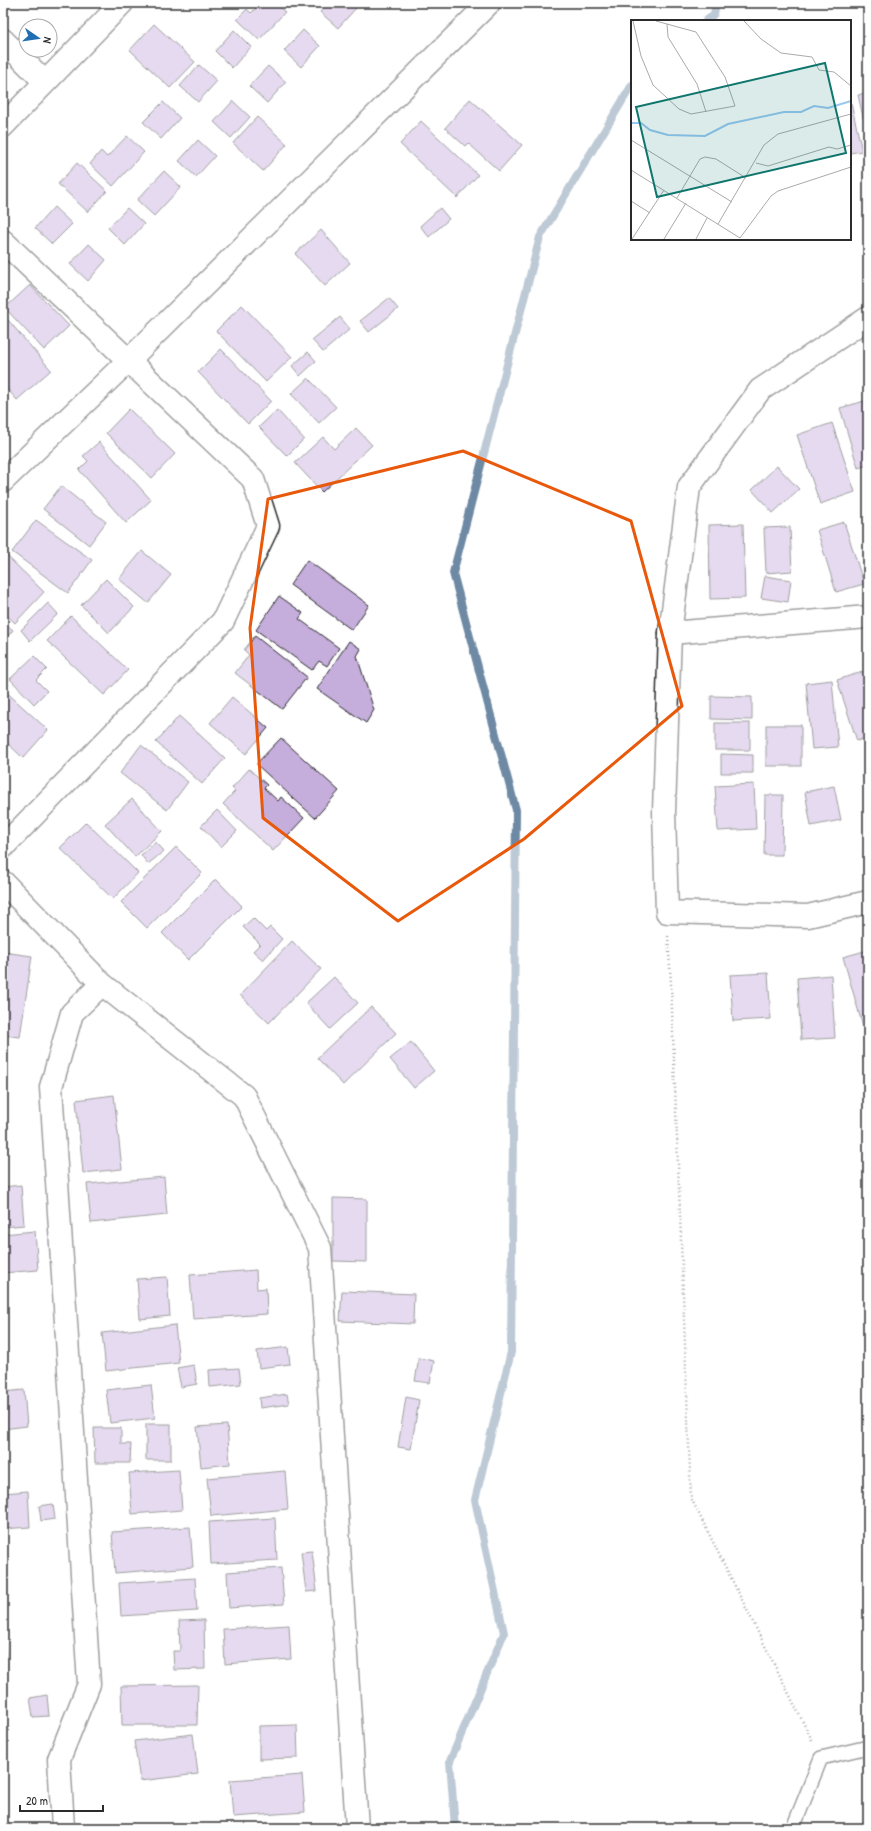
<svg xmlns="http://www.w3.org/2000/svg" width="871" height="1831" viewBox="0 0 871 1831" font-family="'Patrick Hand',sans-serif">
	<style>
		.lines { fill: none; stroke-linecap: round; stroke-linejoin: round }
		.stream { stroke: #6d89a4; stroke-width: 8 }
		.building { fill: #c5addc; stroke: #2b2b2b }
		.service-casing { stroke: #2b2b2b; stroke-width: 16 }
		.minor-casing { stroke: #2b2b2b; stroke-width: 25 }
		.path { stroke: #2b2b2b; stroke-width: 2.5; stroke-dasharray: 1 3; stroke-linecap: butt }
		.service { stroke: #fff; stroke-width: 13 }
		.minor { stroke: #fff; stroke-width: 22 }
		.marked { fill: none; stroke: #e8590c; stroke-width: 3; stroke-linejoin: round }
		.inset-river { fill: none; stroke: #99c8f4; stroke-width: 2 }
		.inset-road { fill: none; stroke: #aaa; stroke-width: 1 }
		.view { fill: #0f766e; fill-opacity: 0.15; stroke: #0f766e; stroke-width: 2 }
		.inset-edge { fill: none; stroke: #2b2b2b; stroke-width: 2 }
	</style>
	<rect width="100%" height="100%" fill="#fff"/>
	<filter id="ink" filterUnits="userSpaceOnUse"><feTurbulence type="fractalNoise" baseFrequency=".025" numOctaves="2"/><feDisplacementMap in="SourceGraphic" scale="8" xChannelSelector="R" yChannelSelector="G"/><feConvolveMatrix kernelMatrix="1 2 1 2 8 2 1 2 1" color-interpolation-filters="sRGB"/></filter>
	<g filter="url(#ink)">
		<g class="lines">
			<g class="stream">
				<path d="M706,21L714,14L716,3"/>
				<path d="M455,1828L450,1761L504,1633L475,1500L511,1352L516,810L453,573L540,237L632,85"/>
			</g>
		</g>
		<g class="building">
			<path d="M261,3H275L285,12L259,40L237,19L247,9L251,13Z"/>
			<path d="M328,3H351L356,8L338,28L320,12Z"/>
			<path d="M154,24L195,62L170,88L130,50Z"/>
			<path d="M234,30L251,47L232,68L215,51Z"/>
			<path d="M303,30L320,46L301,67L284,51Z"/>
			<path d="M199,65L217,81L198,102L180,86Z"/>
			<path d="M268,66L286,82L267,103L249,86Z"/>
			<path d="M868,92V139L858,95Z"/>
			<path d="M470,99L522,145L499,171L468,143L465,146L445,128Z"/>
			<path d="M233,101L250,117L231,138L214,122Z"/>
			<path d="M163,102L180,118L161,139L143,122Z"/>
			<path d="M851,103L862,151L850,153V104Z"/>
			<path d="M257,117L287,144L263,171L233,143Z"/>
			<path d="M421,121L478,175L457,198L400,144Z"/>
			<path d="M127,136L144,152L113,186L90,164L101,151L107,157Z"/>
			<path d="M198,140L215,156L196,177L179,161Z"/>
			<path d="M77,163L107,191L88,212L58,184Z"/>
			<path d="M164,171L181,187L154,216L137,200Z"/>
			<path d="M54,207L72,224L52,244L35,228Z"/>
			<path d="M127,208L144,224L125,245L108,228Z"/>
			<path d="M440,208L449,219L429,237L420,226Z"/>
			<path d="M321,230L350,263L325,286L295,254Z"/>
			<path d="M89,244L106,260L88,281L70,264Z"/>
			<path d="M30,285L69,326L44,350L5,308Z"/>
			<path d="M389,298L398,309L369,332L360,321Z"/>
			<path d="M242,305L292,357L266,382L216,331Z"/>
			<path d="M340,317L350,329L323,352L312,340Z"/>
			<path d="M8,320L51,370L17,400L3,384V325Z"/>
			<path d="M221,349L271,401L248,424L198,372Z"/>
			<path d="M308,352L316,361L300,376L292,366Z"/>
			<path d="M308,378L336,407L319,423L291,394Z"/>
			<path d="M868,400V465L858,468L840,408Z"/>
			<path d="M129,409L175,454L152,478L106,433Z"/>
			<path d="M277,410L304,439L287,456L259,427Z"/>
			<path d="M832,423L855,492L820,504L797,435Z"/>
			<path d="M356,428L372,445L322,492L295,463L323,437L334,449Z"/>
			<path d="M99,442L151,500L126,523L79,470L88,461L83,456Z"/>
			<path d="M777,466L799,489L773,513L752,490Z"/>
			<path d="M61,486L106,522L89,545L43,509Z"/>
			<path d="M36,520L92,560L68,593L12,552Z"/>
			<path d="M844,522L864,584L836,592L817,530Z"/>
			<path d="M743,524L745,598L710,599L709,525Z"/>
			<path d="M790,527L792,571L766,573L764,528Z"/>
			<path d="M142,551L171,575L148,603L119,579Z"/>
			<path d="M3,552L44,592L15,623L3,612Z"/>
			<path d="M307,560L369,605L352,630L290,585Z"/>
			<path d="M765,576L791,580L788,602L761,598Z"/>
			<path d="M106,579L134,607L109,633L81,605Z"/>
			<path d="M279,596L303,613L299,619L339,648L327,666L319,661L312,670L256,630Z"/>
			<path d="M48,603L58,614L30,641L21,630Z"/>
			<path d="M71,616L128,670L104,695L47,641Z"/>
			<path d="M3,621L13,630L3,642Z"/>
			<path d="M255,636L307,677L282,709L235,673L249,655L244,650Z"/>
			<path d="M349,641L361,649L357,656L374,710L366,723L317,689Z"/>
			<path d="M34,656L47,669L36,680L47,691L34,704L10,679Z"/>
			<path d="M868,670V737L857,741L837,680Z"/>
			<path d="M832,680L838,747L812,749L806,683Z"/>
			<path d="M3,689L48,730L23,758L3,739Z"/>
			<path d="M711,696L752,697V720L711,719Z"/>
			<path d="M232,697L268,728L246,754L210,723Z"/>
			<path d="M179,716L225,758L202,784L156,742Z"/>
			<rect x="715" y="723" width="35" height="27"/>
			<rect x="766" y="725" width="35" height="41"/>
			<path d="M281,738L339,791L315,818L256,764Z"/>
			<path d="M141,745L188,782L167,810L120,773Z"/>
			<path d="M721,754L753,755V773H721Z"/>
			<path d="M249,769L267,785L264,788L278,801L281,797L304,818L273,851L223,804L235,791L232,788Z"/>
			<path d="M868,773V798L862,775Z"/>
			<path d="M754,784L756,829L718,831L715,786Z"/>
			<path d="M834,786L841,820L811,826L805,792Z"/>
			<path d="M765,795H783L782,855H764Z"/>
			<path d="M132,799L162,831L135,857L105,824Z"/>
			<path d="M217,810L237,831L221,847L201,826Z"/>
			<path d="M86,822L138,873L113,899L60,848Z"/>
			<path d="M156,842L164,851L148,864L141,855Z"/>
			<path d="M176,847L202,873L147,928L121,902Z"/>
			<path d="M216,879L242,906L188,960L162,933Z"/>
			<path d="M253,918L266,931L270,927L282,939L263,960L253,951L260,944L243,927Z"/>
			<path d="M292,941L321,969L269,1023L240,995Z"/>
			<path d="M868,950V1026L863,1027L843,957Z"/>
			<path d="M3,952L32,956L20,1037L3,1035Z"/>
			<path d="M768,973L771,1019L733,1021L730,975Z"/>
			<path d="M831,975L835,1038L801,1040L797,978Z"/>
			<path d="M334,977L358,1003L330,1029L306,1003Z"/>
			<path d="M371,1007L396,1033L343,1085L317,1058Z"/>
			<path d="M411,1042L434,1071L414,1088L390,1059Z"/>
			<path d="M3,1050L8,1051L5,1071L3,1070Z"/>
			<path d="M868,1054V1080L863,1055Z"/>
			<path d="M114,1095L122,1169L83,1173L76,1100Z"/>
			<path d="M164,1177L167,1215L91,1223L87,1184Z"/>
			<path d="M21,1185L24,1225L3,1227V1187Z"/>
			<path d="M333,1198L367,1199V1262L333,1261Z"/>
			<path d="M35,1231L38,1270L3,1273V1234Z"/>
			<path d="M256,1270L257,1289L266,1288L267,1314L193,1319L190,1275Z"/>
			<path d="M167,1277L170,1316L140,1319L137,1279Z"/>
			<path d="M342,1291L414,1294L413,1324L340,1321Z"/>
			<path d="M175,1325L179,1363L106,1371L102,1333Z"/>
			<path d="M288,1347L290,1364L259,1368L257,1351Z"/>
			<path d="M419,1358L434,1361L430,1383L415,1381Z"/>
			<path d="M194,1365L197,1384L181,1387L177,1368Z"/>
			<path d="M239,1368L241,1384L210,1387L209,1370Z"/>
			<path d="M151,1385L155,1418L110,1423L106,1390Z"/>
			<path d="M24,1390L27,1426L3,1429V1392Z"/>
			<path d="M287,1394L289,1404L260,1408L259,1398Z"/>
			<path d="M406,1397L419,1400L411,1449L398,1447Z"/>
			<rect x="146" y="1424" width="25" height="36"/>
			<path d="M227,1425L230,1464L201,1467L197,1427Z"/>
			<path d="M94,1428H121V1444H131L130,1463H95Z"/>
			<path d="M179,1470L182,1510L132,1514L129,1473Z"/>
			<path d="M285,1471L288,1509L211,1516L207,1478Z"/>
			<path d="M28,1491L30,1527L3,1529V1493Z"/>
			<path d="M53,1504L55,1519L41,1521L39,1506Z"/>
			<path d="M275,1518L277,1560L211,1564L209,1522Z"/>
			<path d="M190,1527L193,1567L115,1573L112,1532Z"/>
			<path d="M312,1551L317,1591L306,1592L301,1552Z"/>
			<path d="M281,1568L284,1604L229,1608L227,1572Z"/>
			<path d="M195,1578L197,1611L121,1616L119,1583Z"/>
			<path d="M204,1620L205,1669L174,1670L173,1651H180L179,1621Z"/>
			<path d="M289,1625L291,1659L225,1664L223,1629Z"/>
			<path d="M3,1642H5L7,1674H3Z"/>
			<path d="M198,1685L197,1725H122L121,1686Z"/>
			<path d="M47,1695L49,1716L33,1717L30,1698Z"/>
			<path d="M297,1725L298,1758L259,1759V1726Z"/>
			<path d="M193,1734L198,1774L140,1781L134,1741Z"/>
			<path d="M302,1775L305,1812L233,1817L230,1780Z"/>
		</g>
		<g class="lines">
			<defs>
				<path id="service" d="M793,1828L821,1758L868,1747"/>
				<g id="minor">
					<path d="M3,40L45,82"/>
					<path d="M3,126L122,3"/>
					<path d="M3,241L253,479L268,526L223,621L3,847"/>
					<path d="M868,318L760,390L689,487L670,633L664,812L667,912L808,916L868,902"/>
					<path d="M3,481L128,361L489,3"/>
					<path d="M670,633L868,617"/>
					<path d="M3,882L102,984L244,1096L320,1248L357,1828"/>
					<path d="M63,1828L59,1759L89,1684L51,1087L72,1013L102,984"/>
				</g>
			</defs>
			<use href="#service" class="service-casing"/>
			<use href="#minor" class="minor-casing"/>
			<path class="path" d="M668,936L671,983L691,1498L812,1740"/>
			<use href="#service" class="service"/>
			<use href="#minor" class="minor"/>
		</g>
	</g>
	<path d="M0 0H871V1831H0ZM463,451L631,521L682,706L524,839L398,921L263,818L250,628L268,499Z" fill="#fff" fill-opacity=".55" fill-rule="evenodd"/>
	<path class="marked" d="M463,451L631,521L682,706L524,839L398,921L263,818L250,628L268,499Z"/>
	<g transform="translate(631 20)">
		<rect width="220" height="220" fill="#fff"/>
		<path class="inset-river" d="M0,103H10L19,110L37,115L74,116L97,104L153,92H170L183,86L197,88L220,81"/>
		<path class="inset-road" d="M2,1L10,36L22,65L48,89L60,94L104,86L94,57L65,12L25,1M113,1L130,19L150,33L181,37L188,50L203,52L220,66M36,4L37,17L66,64L75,92M0,120L101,182M125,143L137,146L198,127L206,129L220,125M0,150L109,218L140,176L147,171L220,147M46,178L69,139L74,137L85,139L115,158M0,181L19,193M87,204L133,125L147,114L220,94M1,219L33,170M33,219L55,183M65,219L76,198"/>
		<path class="view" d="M194,43L215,133L26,177L5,87Z"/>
		<rect width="220" height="220" class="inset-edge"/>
	</g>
	<rect width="871" height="1831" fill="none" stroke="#fff" stroke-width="16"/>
	<rect x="8" y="8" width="855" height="1815" fill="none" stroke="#2b2b2b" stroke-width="1.5" filter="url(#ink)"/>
	<g transform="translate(38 38) rotate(103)"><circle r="19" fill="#ffffff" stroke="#aaaaaa"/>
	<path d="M0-3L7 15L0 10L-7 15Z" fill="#1f6fb2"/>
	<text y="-6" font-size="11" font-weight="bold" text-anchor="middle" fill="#2b2b2b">N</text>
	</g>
	<path d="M20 1805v6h83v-6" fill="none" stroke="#2b2b2b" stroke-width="2"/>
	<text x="26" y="1805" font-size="12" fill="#2b2b2b" stroke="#ffffff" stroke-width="3" paint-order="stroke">20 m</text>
</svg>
